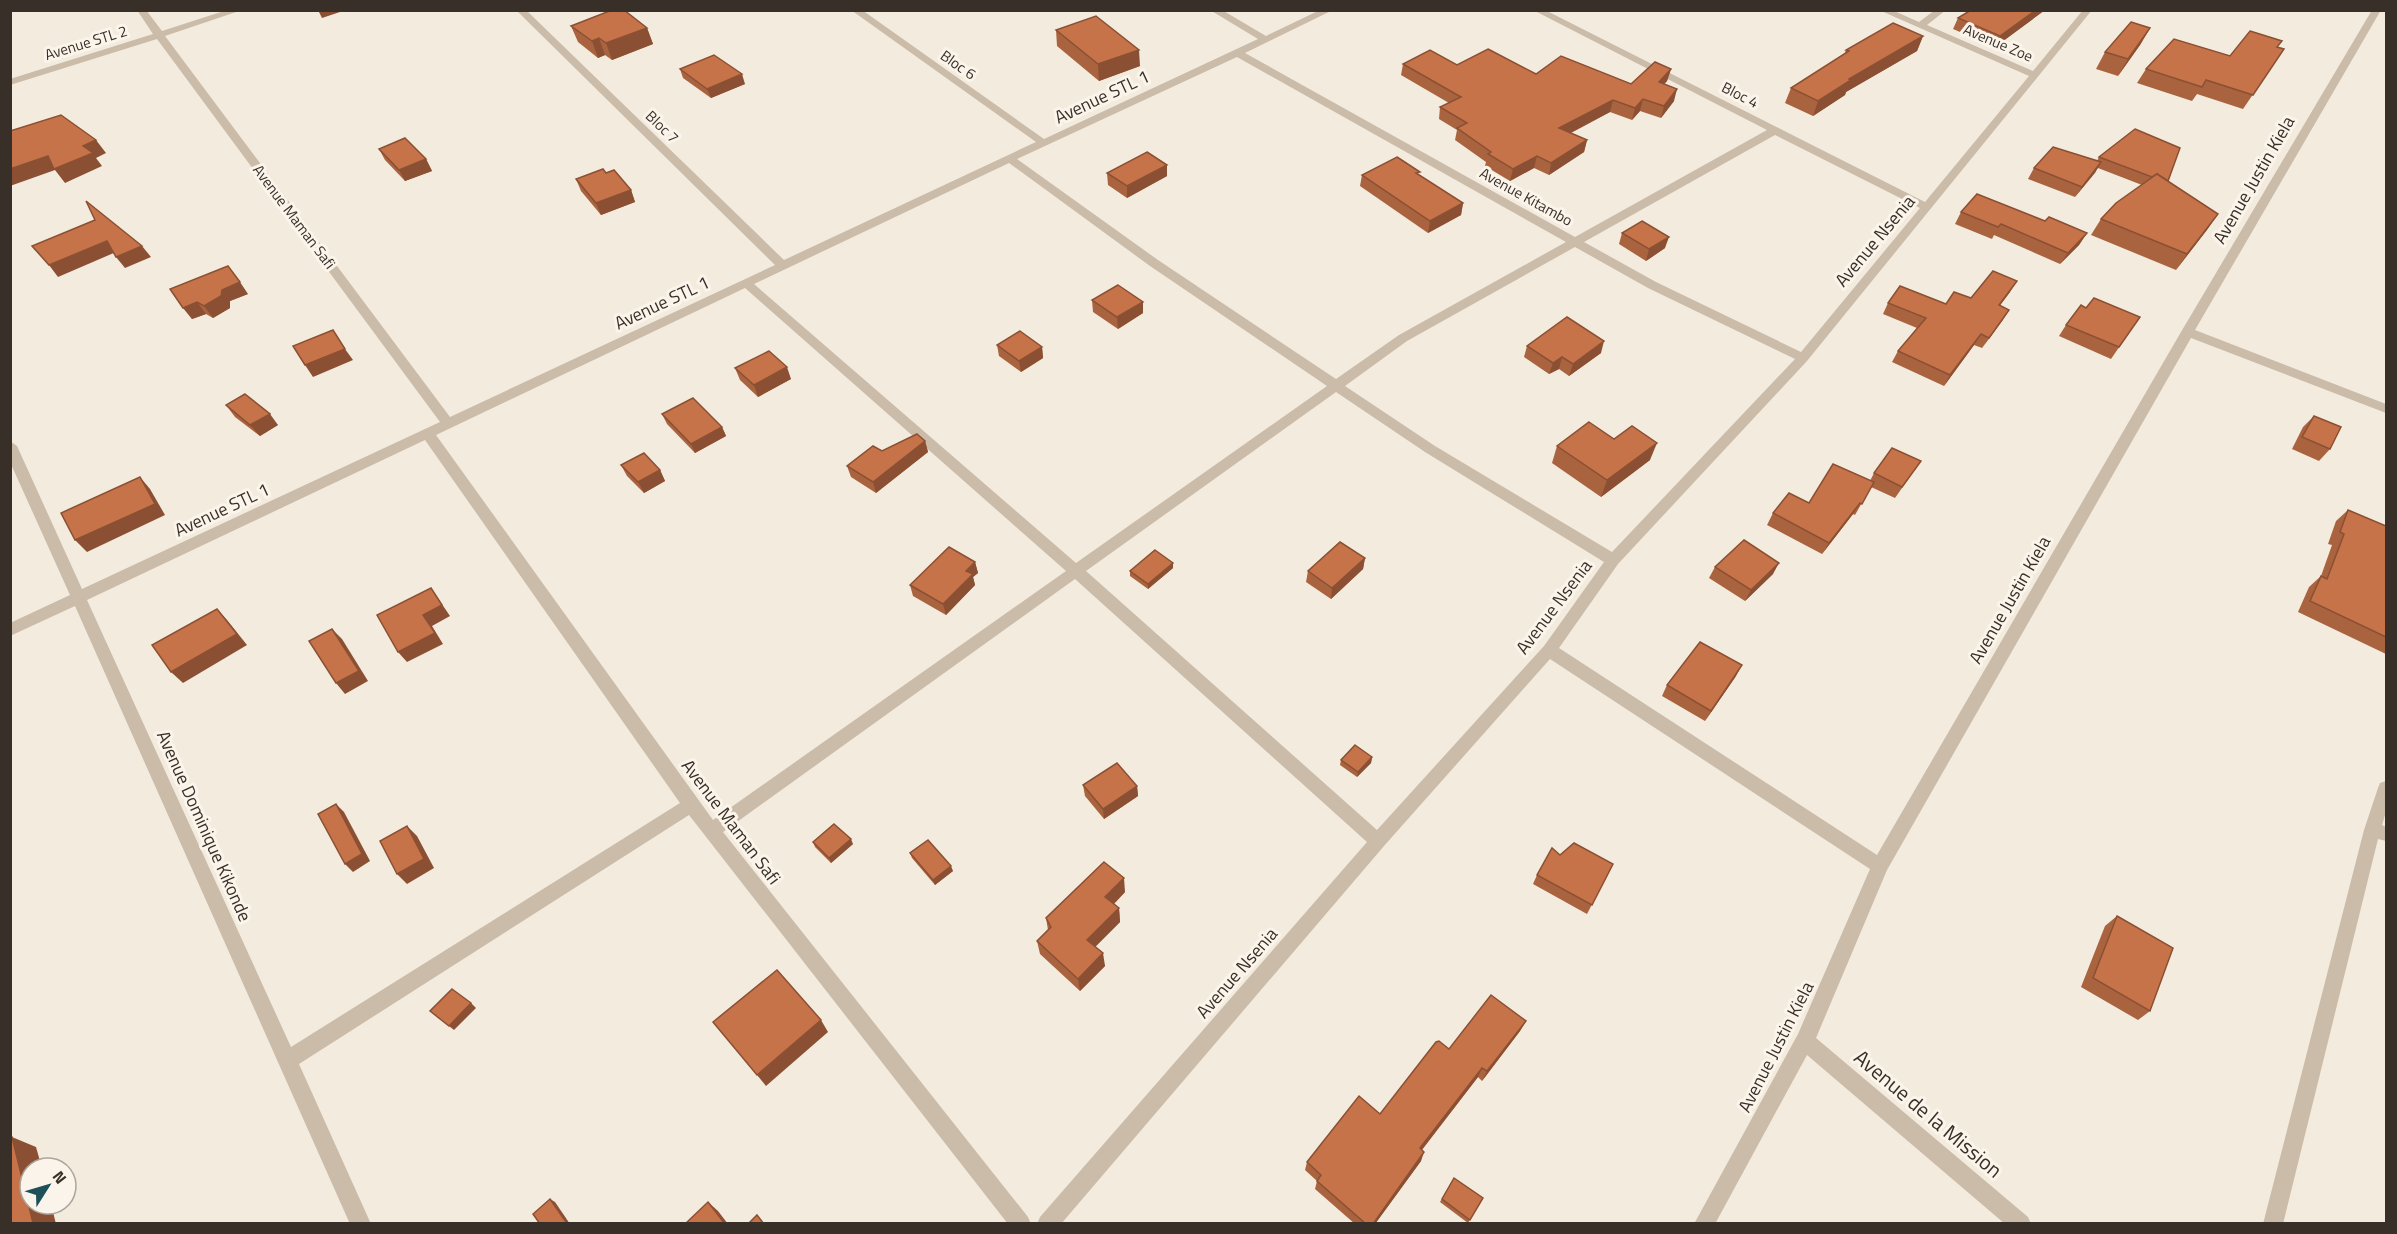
<svg xmlns="http://www.w3.org/2000/svg" width="2397" height="1234" viewBox="0 0 2397 1234" font-family="'Titillium Web',sans-serif">
	<style>
		.lines { fill: none; stroke-linecap: round; stroke-linejoin: round }
		.minor { fill: #cbbca9; fill-rule: evenodd }
		.wall { fill: #aa633f }
		.shaded-wall { fill: #8b5033 }
		.building { fill: #c67349; stroke: #8b5033; stroke-width: 1.5 }
		.labels { text-anchor: middle; stroke-width: 6; stroke-linejoin: round; paint-order: stroke }
		.far-street-label { font-size: 15px; fill: #382f29; stroke: #faf4ea }
		.street-label { font-size: 18px; fill: #382f29; stroke: #faf4ea }
		.near-street-label { font-size: 21px; fill: #382f29; stroke: #faf4ea }
	</style>
	<rect width="100%" height="100%" fill="#f3ebde"/>
	<g class="lines">
		<g class="minor">
			<path d="M137,10H146L162,31L227,10H242L165,36L450,417L775,265L516,10H526L784,260L1036,142L851,10H862L1044,139L1258,39L1210,10H1222L1266,36L1320,10H1333L1245,53L1575,237L1767,130L1533,10H1545L1925,202L2029,76L1879,10H1892L1919,22L1935,10H1946L1927,25L2033,71L2083,10H2092L1807,361L1618,564L1559,648L1877,855L2181,332L2372,10H2381L2195,330L2386,404V413L2191,338L1887,870L1816,1038L2028,1217L2031,1224H2005L1807,1055L1715,1224H1694L1798,1034L1870,869L1550,659L1384,846L1061,1224H1037L1040,1217L1367,842L1075,579L723,832L1028,1217L1031,1224H1008L689,815L299,1064L371,1224H350L75,606L10,636V623L70,595L10,462V441L17,446L82,589L440,422L157,39L10,85V79L153,34ZM1237,57L1566,242L1399,335L1336,379L1158,260L1017,159ZM1775,135L1920,208L1801,352L1656,282L1584,242ZM1009,163L1150,266L1327,386L1076,563L754,284ZM1575,247L1648,288L1795,359L1612,552L1435,446L1345,386L1407,341ZM745,288L1066,571L713,820L436,435ZM1336,392L1425,452L1604,562L1544,646L1377,830L1086,571ZM425,440L680,803L291,1047L87,600Z"/>
			<path d="M2386,781V812L2382,825L2386,827V841L2378,839L2283,1224H2263L2364,830L2378,788L2380,783Z"/>
		</g>
	</g>
	<g class="wall">
		<path d="M1971,10H2045L1995,47L1953,29L1958,18Z"/>
		<path d="M571,26L647,28L653,44L612,60L605,55L598,58L578,42Z"/>
		<path d="M2150,28L2140,45L2118,76L2096,69L2105,52Z"/>
		<path d="M1056,30L1140,66L1099,81L1057,46Z"/>
		<path d="M1923,36L1917,51L1846,92L1845,95L1813,116L1785,103L1791,88L1844,55L1846,50Z"/>
		<path d="M2278,47L2284,49L2243,109L2197,94L2192,101L2137,83L2146,69L2230,56Z"/>
		<path d="M1403,64L1457,65L1631,84L1671,69L1667,81L1664,84L1674,101L1661,118L1640,111L1632,120L1610,112L1571,133L1587,140L1584,152L1549,175L1534,168L1510,181L1485,166L1486,162L1455,140L1457,130L1439,119L1440,107L1449,103L1401,75Z"/>
		<path d="M680,69L745,84L711,98L683,78Z"/>
		<path d="M379,149L426,159L432,171L405,181L385,160Z"/>
		<path d="M2099,157L2168,181L2218,214L2176,270L2091,235L2101,219L2142,185L2098,168L2075,197L2028,179L2034,168L2097,161Z"/>
		<path d="M606,173L631,190L635,202L601,215L581,191L576,179Z"/>
		<path d="M1107,173L1167,176L1127,198L1108,185Z"/>
		<path d="M1362,175H1419L1463,203L1461,215L1428,233L1360,186Z"/>
		<path d="M1961,212L2045,221L2087,233L2079,245L2060,264L1994,235L1992,239L1955,224Z"/>
		<path d="M1622,233L1665,248L1646,261L1619,244Z"/>
		<path d="M170,289L248,294L230,301V308L213,318L206,314L192,319Z"/>
		<path d="M2010,292L2000,305L2009,310L2002,321L1982,348L1974,345L1944,386L1892,362L1898,351L1917,328L1883,314L1888,303L1946,304L1971,298Z"/>
		<path d="M1092,300L1143,313L1118,329L1093,312Z"/>
		<path d="M2086,308L2140,317L2111,359L2059,336L2066,325Z"/>
		<path d="M997,345L1042,347L1043,358L1021,372L999,356Z"/>
		<path d="M1527,346L1601,353L1569,376L1559,369L1549,374L1524,357Z"/>
		<path d="M735,368L791,379L758,397L740,380Z"/>
		<path d="M226,405L278,425L260,436L235,417Z"/>
		<path d="M662,414L722,427L726,436L695,453L667,424Z"/>
		<path d="M2314,416L2330,449L2319,461L2292,449L2303,427Z"/>
		<path d="M925,441L928,452L876,493L851,477L847,466L882,451Z"/>
		<path d="M1557,446L1650,460L1601,497L1552,463Z"/>
		<path d="M1921,461L1895,498L1871,487L1855,515L1853,514L1822,554L1767,525L1773,513L1809,503L1870,481L1874,473Z"/>
		<path d="M621,465L660,470L665,481L644,493L627,476Z"/>
		<path d="M2348,510L2386,526V654L2298,612L2309,587L2321,576L2332,545L2328,544L2336,521Z"/>
		<path d="M1365,558L1363,569L1331,599L1306,582L1308,571Z"/>
		<path d="M975,562L978,573L973,577L975,585L946,615L913,596L910,585Z"/>
		<path d="M1173,563V568L1148,589L1130,576V571Z"/>
		<path d="M1715,567L1773,574L1745,601L1709,578Z"/>
		<path d="M1736,676L1705,721L1662,696L1667,685Z"/>
		<path d="M1372,757L1371,763L1357,777L1340,765L1341,760Z"/>
		<path d="M1083,785L1137,786L1138,796L1104,819L1085,796Z"/>
		<path d="M813,842L853,844L831,863L815,847Z"/>
		<path d="M910,853L953,871L935,885L912,858Z"/>
		<path d="M1560,855L1613,864L1587,914L1533,884L1537,875Z"/>
		<path d="M1125,892L1114,904L1119,908L1120,922L1095,947L1105,966L1080,991L1040,954L1037,941L1048,930L1046,918Z"/>
		<path d="M2117,916L2150,1011L2138,1020L2081,987L2105,926Z"/>
		<path d="M1526,1021L1520,1031L1482,1081L1478,1077L1422,1150L1421,1161L1375,1224H1355L1315,1189L1317,1181L1305,1170L1307,1162L1380,1114L1449,1049Z"/>
		<path d="M1454,1178L1483,1198L1468,1223L1440,1202Z"/>
	</g>
	<g class="shaded-wall">
		<path d="M318,10H346L322,18Z"/>
		<path d="M2036,10H2045L1995,47L2000,36Z"/>
		<path d="M647,28L653,44L612,60L606,43Z"/>
		<path d="M2150,28L2140,45L2118,76L2128,59Z"/>
		<path d="M1923,36L1917,51L1846,92L1845,95L1813,116L1818,101L1849,79Z"/>
		<path d="M599,38L605,55L598,58L592,41Z"/>
		<path d="M1139,50L1140,66L1099,81L1098,64Z"/>
		<path d="M1671,69L1667,81L1655,94L1659,82Z"/>
		<path d="M742,74L745,84L711,98L707,89Z"/>
		<path d="M1677,89L1674,101L1661,118L1664,106Z"/>
		<path d="M1643,99L1640,111L1632,120L1635,108Z"/>
		<path d="M1613,100L1610,112L1557,140L1559,128Z"/>
		<path d="M96,140L106,153L96,158L102,166L65,183L55,170L10,186V169L48,156L83,146Z"/>
		<path d="M1587,140L1584,152L1549,175L1551,163Z"/>
		<path d="M1537,156L1534,168L1510,181L1513,169Z"/>
		<path d="M426,159L432,171L405,181L399,170Z"/>
		<path d="M2101,162L2095,173L2075,197L2082,187Z"/>
		<path d="M1167,165V176L1127,198V186Z"/>
		<path d="M631,190L635,202L601,215L596,203Z"/>
		<path d="M1463,203L1461,215L1428,233L1430,221Z"/>
		<path d="M2218,214L2207,230L2176,270L2187,254Z"/>
		<path d="M2087,233L2079,245L2060,264L2068,253Z"/>
		<path d="M1669,237L1665,248L1646,261L1649,249Z"/>
		<path d="M107,241L116,252L58,277L49,265Z"/>
		<path d="M142,246L151,257L125,268L116,257Z"/>
		<path d="M2017,281L2010,292L1992,316L1999,305Z"/>
		<path d="M240,282L248,294L230,301V308L213,318L204,306L222,290Z"/>
		<path d="M197,302L206,314L192,319L183,308Z"/>
		<path d="M1143,302V313L1118,329L1117,317Z"/>
		<path d="M2009,310L2002,321L1982,348L1989,338Z"/>
		<path d="M1981,334L1974,345L1944,386L1950,375Z"/>
		<path d="M1604,341L1601,353L1569,376L1573,364Z"/>
		<path d="M1042,347L1043,358L1021,372L1019,361Z"/>
		<path d="M345,349L353,360L313,377L305,365Z"/>
		<path d="M1562,357L1559,369L1549,374L1553,363Z"/>
		<path d="M787,367L791,379L758,397L754,385Z"/>
		<path d="M270,414L278,425L260,436L250,425Z"/>
		<path d="M722,427L726,436L695,453L691,444Z"/>
		<path d="M925,441L928,452L876,493L873,482Z"/>
		<path d="M1657,443L1650,460L1601,497L1607,480Z"/>
		<path d="M660,470L665,481L644,493L638,482Z"/>
		<path d="M140,477L150,489L165,515L87,552L75,540Z"/>
		<path d="M1860,503L1853,514L1822,554L1829,543Z"/>
		<path d="M1365,558L1363,569L1331,599L1332,588Z"/>
		<path d="M975,562L978,573L973,577L975,585L946,615L943,604L966,571Z"/>
		<path d="M1173,563V568L1148,589V584Z"/>
		<path d="M1779,563L1773,574L1745,601L1751,590Z"/>
		<path d="M431,588L450,616L432,626L443,644L407,662L398,652L423,615Z"/>
		<path d="M217,609L227,620L247,645L183,683L171,672Z"/>
		<path d="M332,629L342,639L368,681L345,694L336,683Z"/>
		<path d="M1742,665L1736,676L1705,721L1711,711Z"/>
		<path d="M1372,757L1371,763L1357,777L1358,772Z"/>
		<path d="M1137,786L1138,796L1104,819L1103,809Z"/>
		<path d="M336,804L344,812L370,861L353,872L345,864Z"/>
		<path d="M407,826L417,836L434,868L407,884L397,874Z"/>
		<path d="M851,839L853,844L831,863L829,858Z"/>
		<path d="M951,866L953,871L935,885L933,880Z"/>
		<path d="M1124,878L1125,892L1107,911L1105,897Z"/>
		<path d="M1119,908L1120,922L1089,953L1087,940Z"/>
		<path d="M1103,953L1105,966L1080,991L1078,979Z"/>
		<path d="M471,1003L476,1008L454,1030L449,1026Z"/>
		<path d="M821,1020L828,1032L766,1086L757,1075Z"/>
		<path d="M1526,1021L1520,1031L1482,1081L1487,1071Z"/>
		<path d="M1482,1068L1478,1077L1416,1157L1420,1148Z"/>
		<path d="M12,1137L36,1147L42,1168H30V1204H51L56,1224H31Z"/>
		<path d="M1424,1152L1421,1161L1375,1224H1373Z"/>
		<path d="M550,1199L555,1202L570,1224H565Z"/>
		<path d="M708,1202L718,1211L728,1224H725Z"/>
	</g>
	<g class="building">
		<path d="M612,10H624L647,28L606,43L599,38L592,41L571,26Z"/>
		<path d="M1971,10H2036L2000,36L1958,18Z"/>
		<path d="M1096,16L1139,50L1098,64L1056,30Z"/>
		<path d="M2131,22L2150,28L2128,59L2105,52Z"/>
		<path d="M1893,23L1923,36L1849,79L1851,80L1818,101L1791,88L1849,51L1846,50Z"/>
		<path d="M2250,31L2282,41L2277,47L2284,49L2253,95L2206,80L2202,87L2146,69L2174,39L2230,56Z"/>
		<path d="M1488,49L1536,74L1561,56L1631,84L1655,62L1671,69L1659,82L1677,89L1664,106L1643,99L1635,108L1613,100L1559,128L1587,140L1551,163L1537,156L1513,169L1488,154L1491,152L1457,128L1467,123L1440,107L1461,97L1403,64L1430,50L1457,65Z"/>
		<path d="M714,55L742,74L707,89L680,69Z"/>
		<path d="M61,115L96,140L83,146L93,153L54,169L48,156L10,169V131Z"/>
		<path d="M2135,129L2180,148L2168,181L2157,174L2152,177L2099,157Z"/>
		<path d="M405,138L426,159L399,170L379,149Z"/>
		<path d="M2053,147L2101,162L2082,187L2034,168Z"/>
		<path d="M1147,152L1167,165L1127,186L1107,173Z"/>
		<path d="M1397,157L1420,172L1416,173L1463,203L1430,221L1362,175Z"/>
		<path d="M603,169L606,173L614,170L631,190L596,203L576,179Z"/>
		<path d="M2157,174L2218,214L2187,254L2101,219L2116,203Z"/>
		<path d="M1977,194L2045,221L2049,217L2087,233L2068,253L2001,224L1998,227L1961,212Z"/>
		<path d="M86,201L142,246L116,257L107,241L49,265L32,246L95,220Z"/>
		<path d="M1642,221L1669,237L1649,249L1622,233Z"/>
		<path d="M228,266L240,282L222,290L221,296L204,306L197,302L183,308L170,289Z"/>
		<path d="M1993,271L2017,281L1999,305L2009,310L1989,338L1981,334L1950,375L1898,351L1926,318L1888,303L1900,286L1946,304L1954,292L1971,298Z"/>
		<path d="M1118,285L1143,302L1117,317L1092,300Z"/>
		<path d="M2094,298L2140,317L2119,347L2066,325L2081,305L2086,308Z"/>
		<path d="M1567,317L1604,341L1573,364L1562,357L1553,363L1527,346Z"/>
		<path d="M333,330L345,349L305,365L293,346Z"/>
		<path d="M1020,331L1042,347L1019,361L997,345Z"/>
		<path d="M769,351L787,367L754,385L735,368Z"/>
		<path d="M245,394L270,414L250,425L226,405Z"/>
		<path d="M693,398L722,427L691,444L662,414Z"/>
		<path d="M2314,416L2341,427L2330,449L2302,437Z"/>
		<path d="M1589,422L1614,439L1632,426L1657,443L1607,480L1557,446Z"/>
		<path d="M917,434L925,441L873,482L847,466L873,446L882,451Z"/>
		<path d="M1892,448L1921,461L1902,487L1874,473Z"/>
		<path d="M644,453L660,470L638,482L621,465Z"/>
		<path d="M1833,464L1874,482L1862,504L1860,503L1829,543L1773,513L1789,493L1809,503Z"/>
		<path d="M140,477L155,504L75,540L61,513Z"/>
		<path d="M2348,510L2386,526V637L2310,601L2321,576L2327,579L2344,534L2340,532Z"/>
		<path d="M1744,540L1779,563L1751,590L1715,567Z"/>
		<path d="M1340,542L1365,558L1332,588L1308,571Z"/>
		<path d="M949,547L975,562L966,571L973,574L943,604L910,585Z"/>
		<path d="M1155,550L1173,563L1148,584L1130,571Z"/>
		<path d="M431,588L442,605L423,615L435,633L398,652L377,615Z"/>
		<path d="M217,609L237,634L171,672L152,645Z"/>
		<path d="M332,629L359,671L336,683L309,641Z"/>
		<path d="M1700,642L1742,665L1711,711L1667,685Z"/>
		<path d="M1355,745L1372,757L1358,772L1341,760Z"/>
		<path d="M1117,763L1137,786L1103,809L1083,785Z"/>
		<path d="M336,804L362,854L345,864L318,814Z"/>
		<path d="M834,824L851,839L829,858L813,842Z"/>
		<path d="M407,826L424,859L397,874L380,841Z"/>
		<path d="M928,840L951,866L933,880L910,853Z"/>
		<path d="M1574,843L1613,864L1592,905L1537,875L1552,848L1560,855Z"/>
		<path d="M1104,862L1124,878L1105,897L1119,908L1087,940L1103,953L1078,979L1037,941L1051,927L1046,918Z"/>
		<path d="M2117,916L2173,948L2150,1011L2093,978Z"/>
		<path d="M777,970L821,1020L757,1075L713,1022Z"/>
		<path d="M452,989L471,1003L449,1026L430,1011Z"/>
		<path d="M1491,995L1526,1021L1487,1071L1482,1068L1420,1148L1424,1152L1373,1224H1366L1317,1181L1321,1175L1307,1162L1359,1096L1380,1114L1436,1042L1439,1041L1449,1049Z"/>
		<path d="M10,1137H12L33,1223L31,1224H10Z"/>
		<path d="M1454,1178L1483,1198L1470,1220L1442,1199Z"/>
		<path d="M550,1199L566,1222L565,1224H540L533,1214Z"/>
		<path d="M708,1202L725,1224H685Z"/>
		<path d="M757,1215L764,1224H748Z"/>
	</g>
	<g class="labels">
		<g class="far-street-label">
			<text transform="translate(86 43) rotate(-17)" y="5">Avenue STL 2</text>
			<text transform="translate(1998 43) rotate(23)" y="5">Avenue Zoe</text>
			<text transform="translate(958 65) rotate(35)" y="5">Bloc 6</text>
			<text transform="translate(1740 95) rotate(27)" y="5">Bloc 4</text>
			<text transform="translate(662 127) rotate(44)" y="5">Bloc 7</text>
			<text transform="translate(1526 197) rotate(29)" y="5">Avenue Kitambo</text>
			<text transform="translate(294 217) rotate(53)" y="5">Avenue Maman Safi</text>
		</g>
		<g class="street-label">
			<text transform="translate(1102 97) rotate(-25)" y="6">Avenue STL 1</text>
			<text transform="translate(2254 180) rotate(-60)" y="6">Avenue Justin Kiela</text>
			<text transform="translate(1875 241) rotate(-50)" y="6">Avenue Nsenia</text>
			<text transform="translate(662 303) rotate(-25)" y="6">Avenue STL 1</text>
			<text transform="translate(222 510) rotate(-25)" y="6">Avenue STL 1</text>
			<text transform="translate(2010 600) rotate(-60)" y="6">Avenue Justin Kiela</text>
			<text transform="translate(1554 607) rotate(-53)" y="6">Avenue Nsenia</text>
			<text transform="translate(731 822) rotate(53)" y="6">Avenue Maman Safi</text>
			<text transform="translate(204 826) rotate(66)" y="6">Avenue Dominique Kikonde</text>
			<text transform="translate(1237 973) rotate(-49)" y="6">Avenue Nsenia</text>
			<text transform="translate(1776 1047) rotate(-63)" y="6">Avenue Justin Kiela</text>
		</g>
		<g class="near-street-label">
			<text transform="translate(1928 1114) rotate(40)" y="7">Avenue de la Mission</text>
		</g>
	</g>
	<rect width="2397" height="1234" fill="none" stroke="#382f29" stroke-width="24"/>
	<g transform="translate(48 1186) rotate(53)"><circle r="28" fill="#faf4ea" stroke="#aca59d" stroke-width="1.5"/>
	<path d="M0-4.5L10 22L0 15L-10 22Z" fill="#1e505a"/>
	<text y="-9" font-size="16" font-weight="bold" text-anchor="middle" fill="#382f29">N</text>
	</g>
</svg>
